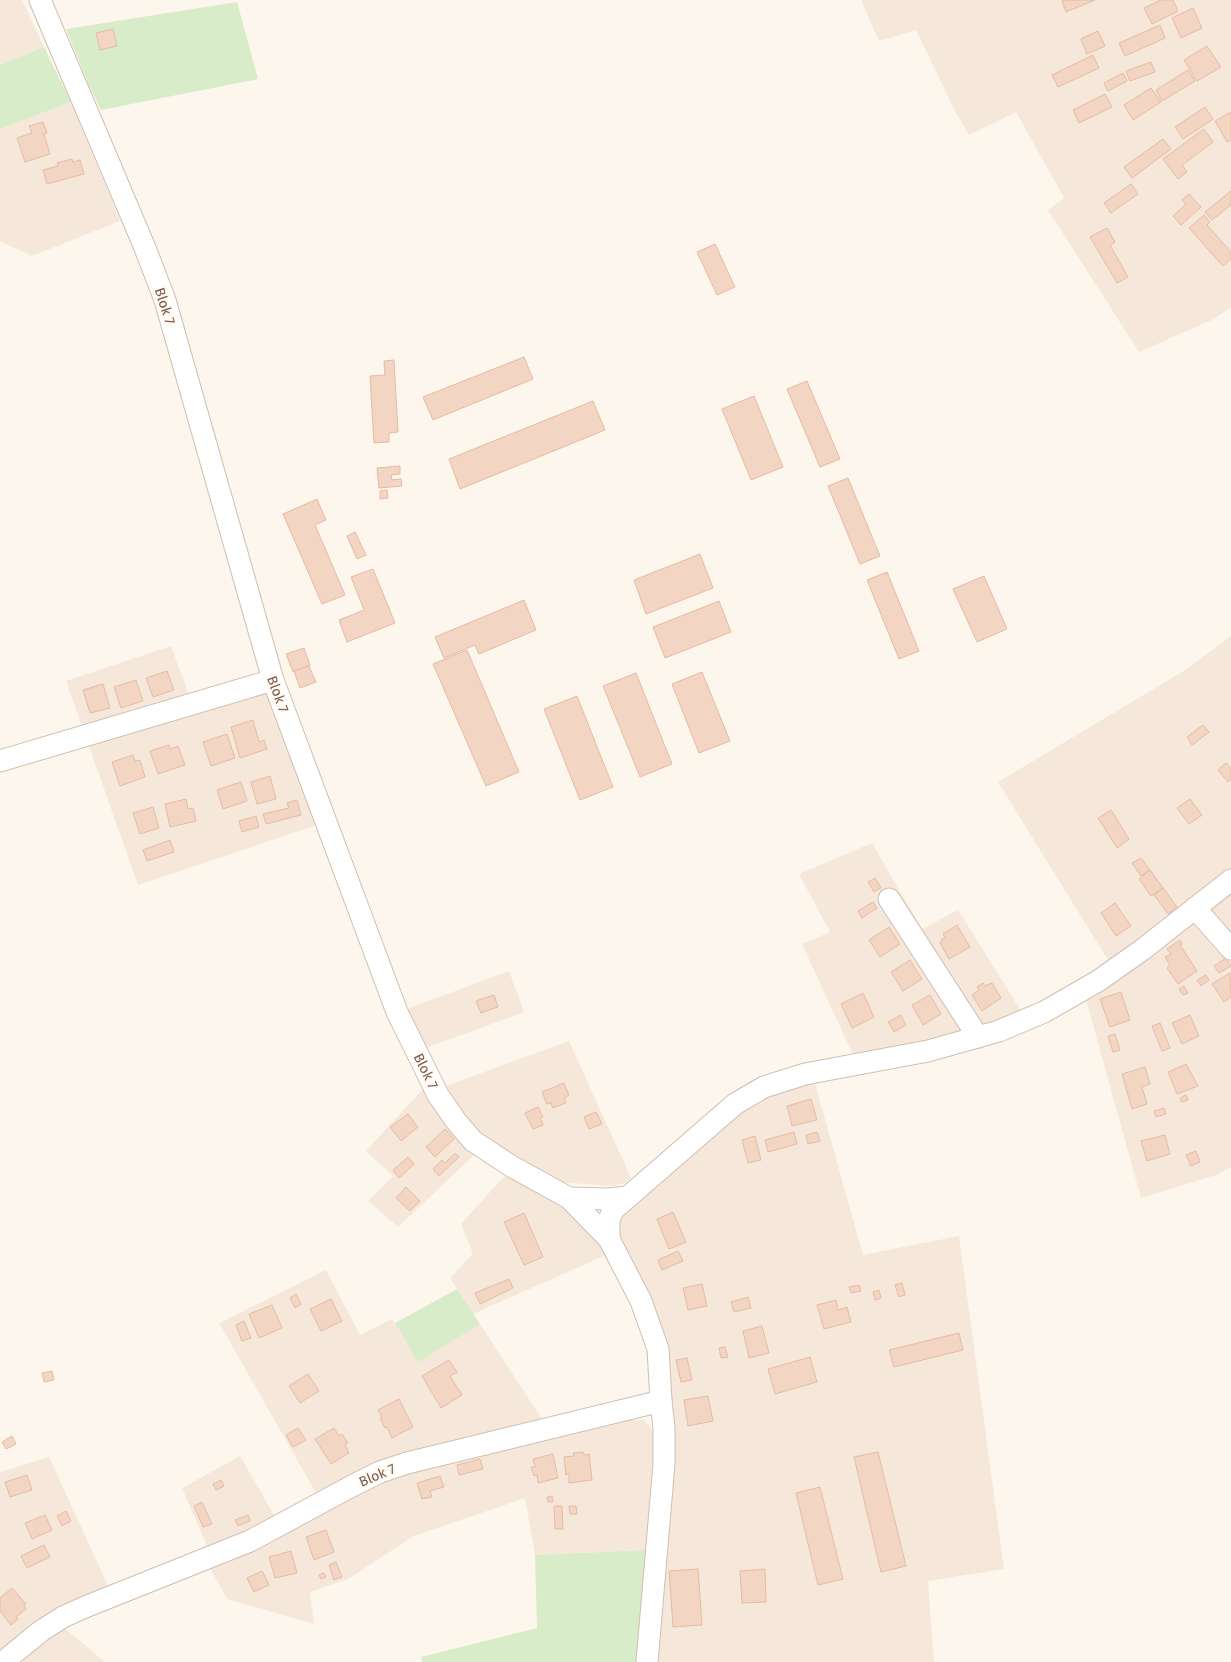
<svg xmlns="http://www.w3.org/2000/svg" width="1231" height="1662" viewBox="0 0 1231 1662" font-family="'Fira Sans',sans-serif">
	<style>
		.residential { fill: #f5e8da }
		.green { fill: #d8ecc9 }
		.building { fill: #f3d5c3; stroke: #e6bba3 }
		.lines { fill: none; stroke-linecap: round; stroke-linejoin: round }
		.minor-casing { stroke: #d1beb0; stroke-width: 23 }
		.minor { stroke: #fff; stroke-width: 21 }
		.labels { text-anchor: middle; stroke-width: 5; stroke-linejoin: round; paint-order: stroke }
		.street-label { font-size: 14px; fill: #7a5c4d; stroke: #fffaf3 }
	</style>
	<rect width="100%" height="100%" fill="#fdf6ec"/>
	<g class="residential">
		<path d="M0,0H22L44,47L0,65Z"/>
		<path d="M861,0H1231V307L1214,319L1139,352L1048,210L1064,198L1016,112L969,135L955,111L916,30L879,41Z"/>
		<path d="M71,102L120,221L32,256L0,241V129Z"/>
		<path d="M1231,636V1167L1216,1175L1141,1198L1085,996L1111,965L998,782L1187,669Z"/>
		<path d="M171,646L193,706L265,685L317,825L138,885L66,681Z"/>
		<path d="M872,843L922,929L958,910L1023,1014L958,1034L853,1055L802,944L830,932L799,874Z"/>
		<path d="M509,971L524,1012L426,1048L407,1009Z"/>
		<path d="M569,1041L631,1178L625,1183L613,1186L556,1182L479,1134L463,1114L446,1086Z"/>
		<path d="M814,1080L863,1255L959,1236L1004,1569L928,1581L934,1662H637L646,1550L535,1555L525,1498L414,1536L348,1579L310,1592L314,1624L227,1599L200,1550L207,1546L182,1488L240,1456L274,1515L316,1493L219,1323L326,1270L360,1335L392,1319L418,1361L480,1324L553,1436L628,1420H644L651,1428L656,1438H673L617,1242L620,1214L734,1115L778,1090Z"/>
		<path d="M423,1089L444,1121L476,1153L398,1227L368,1201L393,1176L366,1151Z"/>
		<path d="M508,1172L556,1198L597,1235L606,1255L473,1314L450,1278L473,1254L461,1224Z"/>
		<path d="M49,1457L115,1601L62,1626L105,1662H24L20,1658L0,1662V1472Z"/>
	</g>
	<g class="green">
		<path d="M237,2L258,79L101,110L88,83L66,29Z"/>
		<path d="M44,47L71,102L0,129V65Z"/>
		<path d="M457,1289L480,1324L418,1362L395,1323Z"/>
		<path d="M646,1550L637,1662H422L421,1657L537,1628L535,1555Z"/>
	</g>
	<g class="building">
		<path d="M1065,0H1095L1066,12L1062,1Z"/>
		<path d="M1161,0H1173L1178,11L1152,24L1144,8Z"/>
		<path d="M1193,8L1202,28L1181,38L1172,18Z"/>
		<path d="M1160,25L1165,38L1125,56L1119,43Z"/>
		<path d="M113,29L117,46L100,50L96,33Z"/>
		<path d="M1098,31L1105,46L1087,54L1081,39Z"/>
		<path d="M1207,46L1221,67L1197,81L1184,60Z"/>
		<path d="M1093,55L1099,68L1058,87L1052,75Z"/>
		<path d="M1151,62L1155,72L1130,81L1126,71Z"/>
		<path d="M1188,70L1195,81L1162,101L1156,90Z"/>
		<path d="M1123,73L1127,81L1108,91L1104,83Z"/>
		<path d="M1151,88L1161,102L1133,120L1124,105Z"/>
		<path d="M1105,94L1112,107L1079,123L1073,110Z"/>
		<path d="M1205,107L1213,119L1183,139L1175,127Z"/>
		<path d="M1231,112V140L1227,142L1215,121Z"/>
		<path d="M43,122L47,133L44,134L50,154L25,162L17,138L32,133L29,126Z"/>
		<path d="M1204,129L1213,142L1182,165L1187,172L1178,179L1163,159Z"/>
		<path d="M1163,139L1171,149L1132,178L1124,167Z"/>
		<path d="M72,159L73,162L80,160L84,174L47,184L43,170L58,166L57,163Z"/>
		<path d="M1131,184L1138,194L1111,213L1104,203Z"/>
		<path d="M1231,191V205L1212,220L1205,212Z"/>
		<path d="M1189,194L1201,207L1181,225L1173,216L1186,204L1182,200Z"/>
		<path d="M1204,215L1210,222L1207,225L1231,252V259L1223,266L1189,228Z"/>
		<path d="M1107,228L1115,242L1110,245L1128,277L1117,283L1090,237Z"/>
		<path d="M715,244L735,287L717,295L697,252Z"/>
		<path d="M524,357L533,379L433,420L423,397Z"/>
		<path d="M394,360L398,432L389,433V442L374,443L370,376L385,375L384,361Z"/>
		<path d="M807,381L840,459L820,467L787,389Z"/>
		<path d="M754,396L783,467L751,480L722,409Z"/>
		<path d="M593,401L605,430L460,489L449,459Z"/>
		<path d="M400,466V474L391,475L392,480L401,479L402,486L379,488L377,468Z"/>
		<path d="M848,478L880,556L860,564L828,486Z"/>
		<path d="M387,490L388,498L380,499V491Z"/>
		<path d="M317,499L326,520L315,525L345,595L322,604L283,514Z"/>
		<path d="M355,532L366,555L357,559L347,536Z"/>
		<path d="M700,554L713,588L646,614L634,580Z"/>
		<path d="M373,569L395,623L347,642L339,620L364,610L351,577Z"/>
		<path d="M887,572L919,651L899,659L867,580Z"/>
		<path d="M984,576L1007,629L977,642L953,589Z"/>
		<path d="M524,600L536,630L479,654L475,645L444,658L435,637Z"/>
		<path d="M719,601L731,632L665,658L653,627Z"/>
		<path d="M304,648L310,665L293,672L286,654Z"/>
		<path d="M467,650L519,772L486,786L433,664Z"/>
		<path d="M309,666L316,682L300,688L294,671Z"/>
		<path d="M167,671L174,690L153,697L146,678Z"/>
		<path d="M702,672L730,741L699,753L672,684Z"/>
		<path d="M636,673L672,764L640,777L603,686Z"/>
		<path d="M136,680L143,701L121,708L114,687Z"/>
		<path d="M103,684L110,708L90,713L83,690Z"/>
		<path d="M577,696L613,787L580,800L544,709Z"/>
		<path d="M253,720L259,742L264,740L267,749L240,758L231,727Z"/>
		<path d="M1203,725L1209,732L1192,745L1187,737Z"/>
		<path d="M227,734L235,758L211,766L203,742Z"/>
		<path d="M169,745L170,749L178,746L185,765L158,774L150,751Z"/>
		<path d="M133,755L135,761L140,760L145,777L120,786L112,762Z"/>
		<path d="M1226,763L1231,769V779L1228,782L1218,770Z"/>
		<path d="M270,776L276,799L257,804L251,782Z"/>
		<path d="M241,782L247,801L223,809L217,790Z"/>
		<path d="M186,799L188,809L193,808L196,821L170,827L165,804Z"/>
		<path d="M1190,799L1202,815L1189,824L1177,808Z"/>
		<path d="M297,800L301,815L266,824L263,814L289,808L287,803Z"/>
		<path d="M153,807L159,828L140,834L133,813Z"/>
		<path d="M1111,810L1129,839L1117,848L1098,818Z"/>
		<path d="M256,816L259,827L242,832L239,821Z"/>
		<path d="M170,840L174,852L147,861L143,850Z"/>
		<path d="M1141,858L1150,870L1141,876L1132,863Z"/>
		<path d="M1150,870L1163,888L1151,896L1139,879Z"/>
		<path d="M875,878L881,888L874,892L868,882Z"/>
		<path d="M1163,888L1177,907L1168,914L1154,895Z"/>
		<path d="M873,902L877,908L862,918L858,911Z"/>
		<path d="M1115,903L1131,926L1116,936L1101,913Z"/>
		<path d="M957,925L970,947L949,959L940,943L942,942L941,940L945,937L943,934Z"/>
		<path d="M889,927L900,944L880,957L869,940Z"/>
		<path d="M1180,940L1182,944L1180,945L1197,971L1178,984L1167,968L1170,965L1165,957L1171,954L1167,949Z"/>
		<path d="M1226,958L1231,966L1219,973L1214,966Z"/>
		<path d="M910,960L922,979L903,991L891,972Z"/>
		<path d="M1230,973L1231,997L1224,1002L1212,984Z"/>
		<path d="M1206,975L1209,980L1201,986L1197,980Z"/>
		<path d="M983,983L985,986L992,983L1001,998L982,1011L972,995L979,990L977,987Z"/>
		<path d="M1184,986L1188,993L1183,995L1179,989Z"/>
		<path d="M1121,992L1130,1020L1110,1027L1100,999Z"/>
		<path d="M863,993L874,1017L852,1028L841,1004Z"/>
		<path d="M494,995L498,1007L481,1013L476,1001Z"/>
		<path d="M930,995L941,1014L923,1025L912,1005Z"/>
		<path d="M901,1015L906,1025L894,1032L888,1022Z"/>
		<path d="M1190,1015L1199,1036L1182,1044L1172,1023Z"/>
		<path d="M1160,1023L1170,1048L1162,1051L1152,1026Z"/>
		<path d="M1115,1034L1120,1050L1113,1052L1108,1036Z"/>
		<path d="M1186,1064L1198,1086L1177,1094L1168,1072Z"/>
		<path d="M1145,1067L1150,1084L1142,1087L1147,1104L1132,1109L1122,1074Z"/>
		<path d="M564,1083L569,1095L564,1098L566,1103L553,1108L551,1103L547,1104L542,1092Z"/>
		<path d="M1186,1095L1188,1100L1182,1102L1180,1098Z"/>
		<path d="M811,1099L817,1120L792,1126L787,1106Z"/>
		<path d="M538,1107L543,1117L540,1118L543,1125L533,1129L525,1113Z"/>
		<path d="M1164,1108L1166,1114L1156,1117L1154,1111Z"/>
		<path d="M596,1112L602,1124L589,1129L584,1117Z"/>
		<path d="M408,1114L418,1127L401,1141L390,1127Z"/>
		<path d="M445,1129L454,1139L435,1157L426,1147Z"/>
		<path d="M794,1132L797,1144L768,1152L765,1140Z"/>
		<path d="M817,1132L820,1141L808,1144L806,1135Z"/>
		<path d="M1165,1135L1170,1154L1147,1161L1141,1141Z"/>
		<path d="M755,1136L761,1160L748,1163L742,1140Z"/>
		<path d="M1196,1151L1200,1162L1191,1166L1186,1155Z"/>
		<path d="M455,1153L459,1157L439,1176L433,1169L442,1160L445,1163Z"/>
		<path d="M408,1157L414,1164L399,1178L393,1170Z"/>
		<path d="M406,1187L420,1201L410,1211L396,1198Z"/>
		<path d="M673,1212L686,1242L669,1249L657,1219Z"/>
		<path d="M524,1213L543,1257L524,1265L504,1222Z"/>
		<path d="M678,1251L683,1261L662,1270L658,1260Z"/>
		<path d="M509,1279L513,1288L480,1304L475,1293Z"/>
		<path d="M902,1283L905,1295L899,1297L895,1285Z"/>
		<path d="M702,1284L707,1306L688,1310L683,1288Z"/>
		<path d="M859,1285L861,1291L851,1293L849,1287Z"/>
		<path d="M879,1290L881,1298L875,1300L873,1292Z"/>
		<path d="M296,1294L301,1304L295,1308L290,1298Z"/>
		<path d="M748,1297L751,1308L734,1312L731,1302Z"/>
		<path d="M331,1299L342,1321L321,1331L310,1309Z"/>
		<path d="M836,1300L838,1310L847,1307L851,1322L824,1329L817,1305Z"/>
		<path d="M272,1305L282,1328L259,1338L249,1314Z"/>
		<path d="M244,1321L251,1338L242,1341L236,1325Z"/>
		<path d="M762,1326L769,1353L749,1358L743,1331Z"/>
		<path d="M959,1333L963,1350L894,1367L889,1350Z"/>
		<path d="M725,1347L728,1357L721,1358L719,1348Z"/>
		<path d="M810,1357L817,1382L775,1394L768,1369Z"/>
		<path d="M687,1358L692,1380L681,1382L676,1360Z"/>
		<path d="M449,1360L457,1372L450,1376L462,1395L441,1408L422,1376Z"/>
		<path d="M52,1371L54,1380L44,1382L42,1373Z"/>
		<path d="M308,1374L319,1391L300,1403L289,1386Z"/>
		<path d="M708,1396L713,1421L688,1426L684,1400Z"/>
		<path d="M399,1399L413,1427L392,1438L387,1427L385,1428L380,1418H382L378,1410Z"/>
		<path d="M298,1428L306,1440L293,1447L286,1435Z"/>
		<path d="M334,1428L339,1436L342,1434L348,1443L345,1445L349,1453L331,1464L315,1439Z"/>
		<path d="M12,1436L16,1444L6,1449L2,1442Z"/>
		<path d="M583,1452L584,1455L589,1454L592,1480L569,1483V1474L566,1475L564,1457L574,1456L573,1453Z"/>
		<path d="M878,1452L906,1566L881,1572L854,1457Z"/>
		<path d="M553,1454L558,1478L538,1483L537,1475L534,1476L531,1467H535L533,1459Z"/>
		<path d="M480,1459L483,1469L459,1475L457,1465Z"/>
		<path d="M27,1475L32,1490L10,1497L5,1482Z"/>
		<path d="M440,1476L444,1487L430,1491L432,1497L422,1499L417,1483Z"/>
		<path d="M221,1480L224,1486L216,1490L213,1484Z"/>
		<path d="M820,1487L843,1579L818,1585L796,1493Z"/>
		<path d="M552,1496L553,1502H548L547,1497Z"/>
		<path d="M202,1502L212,1524L203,1527L194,1506Z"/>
		<path d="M554,1506H562L563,1529H555Z"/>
		<path d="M569,1506H576L577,1514H570Z"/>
		<path d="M66,1511L71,1521L62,1526L57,1516Z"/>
		<path d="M45,1515L52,1530L32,1539L25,1523Z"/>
		<path d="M248,1515L250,1521L238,1526L235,1520Z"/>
		<path d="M326,1530L334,1552L314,1560L306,1537Z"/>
		<path d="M44,1545L50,1557L27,1568L21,1556Z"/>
		<path d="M291,1551L297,1573L275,1578L269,1557Z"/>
		<path d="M336,1562L342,1577L334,1580L329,1565Z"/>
		<path d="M698,1569L702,1625L673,1627L669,1571Z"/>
		<path d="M765,1569L766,1602L742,1603L740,1571Z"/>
		<path d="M262,1571L269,1585L254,1592L247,1578Z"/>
		<path d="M324,1573L326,1577L321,1579L319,1575Z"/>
		<path d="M12,1588L26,1604L24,1606L26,1609L16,1617L18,1619L11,1625L0,1611V1598Z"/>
	</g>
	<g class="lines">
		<defs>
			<g id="minor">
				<path d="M0,761L273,680"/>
				<path d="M889,899L978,1037"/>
				<path d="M1195,908L1231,949"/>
				<path d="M569,1198L609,1199L627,1197"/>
				<path d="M609,1239V1220L613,1210L735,1104L764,1087L805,1074L928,1051L999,1031L1044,1012L1098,981L1142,950L1231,880"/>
				<path d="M3,1662L41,1631L63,1617L85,1607L250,1541L350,1487L380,1472L407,1463L661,1401L658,1349L641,1301L609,1239L569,1198L511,1166L473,1141L456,1121L438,1095L397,1012L273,680L165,300L145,248L40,0"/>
				<path d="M647,1662L664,1464V1428L661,1401"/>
			</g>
		</defs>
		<use href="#minor" class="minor-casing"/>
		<use href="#minor" class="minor"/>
	</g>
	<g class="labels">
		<g class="street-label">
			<text transform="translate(165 306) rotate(72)" y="5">Blok 7</text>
			<text transform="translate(278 694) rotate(70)" y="5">Blok 7</text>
			<text transform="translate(426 1071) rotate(64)" y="5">Blok 7</text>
			<text transform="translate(377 1475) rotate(-23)" y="5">Blok 7</text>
		</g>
	</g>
</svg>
